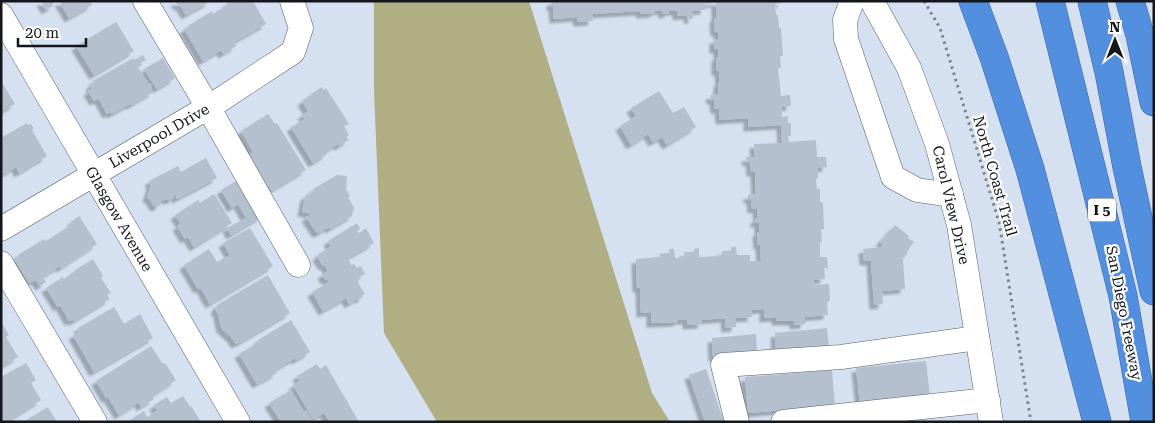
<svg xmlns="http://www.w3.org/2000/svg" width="1155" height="423" viewBox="0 0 1155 423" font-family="'Roboto Serif',serif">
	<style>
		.forest { fill: #b0af83 }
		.building { fill: #b5c0cf; filter: url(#shadow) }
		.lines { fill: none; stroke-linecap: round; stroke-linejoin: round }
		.minor-casing { stroke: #555e6c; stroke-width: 25 }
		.highway-casing { stroke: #3d659b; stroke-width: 29 }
		.path { stroke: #7c848f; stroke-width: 3; stroke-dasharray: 2.5 4; stroke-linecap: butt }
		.minor { stroke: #fff; stroke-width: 24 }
		.highway { stroke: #538fdf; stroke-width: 28 }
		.labels { text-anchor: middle; stroke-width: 4.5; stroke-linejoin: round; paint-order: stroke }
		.shield { fill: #fff; stroke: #5a5d60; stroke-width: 1 }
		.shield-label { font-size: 14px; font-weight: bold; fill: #13171c }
		.street-label { font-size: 15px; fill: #13171c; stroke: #fff }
	</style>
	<defs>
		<filter id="shadow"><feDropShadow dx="-4.5" dy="4.5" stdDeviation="1" flood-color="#0004"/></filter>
	</defs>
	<rect width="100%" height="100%" fill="#d5e0f0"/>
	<path class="forest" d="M374,1H529L652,393L670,422H437L384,333L374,91Z"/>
	<g class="building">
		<path d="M41,1H56L52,4L53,6L46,10Z"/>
		<path d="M59,1H90L92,5L69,18Z"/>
		<path d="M175,1H211L186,15L180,5L178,6Z"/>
		<path d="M231,1H253L266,24L234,42L236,46L223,54L221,50L203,61L184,29L188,27V26L212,11L213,14L227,5L226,4Z"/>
		<path d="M551,1H782V3L775,4L776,15H778L779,28H781L783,56H780L781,68H778L781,96L790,95L791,106L782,107V117L788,116V123H791V136H788L789,142L816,140L817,157H826L827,167L818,168V178L816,179L817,189H820V202H823L824,229L821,230L822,242H820V257H827L828,268H824L825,279L814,280V285L829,284L830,301L827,302L828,315L805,317V324L794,325V321H776V317L764,318V309L752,310V317L736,318V327L726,328L725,318L702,320V324L687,325V320H678V322L651,323V312L641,313L640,288H637L636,259L660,257L659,254L670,253L669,249H674L675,258L685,257L684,252H694V249L699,248V257L722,256V251H731V247H736L737,255H750V261H761L760,245H758L757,232H759V223H755V219L758,218L757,208L752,209L751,199H748V195L756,194L755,172H751L750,161L747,162L746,157H755L754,144L782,143L781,125L748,127V118L720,120L719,109H715L714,100H711L710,95L718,94V82H720L719,71H716V57H718V49H714V39H719L718,32H715L714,18H716V3L705,4V10L692,11L693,19H688V15L677,16V11H669V13L663,14L662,10L655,11V13L641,14L640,11L592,14L593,21L578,22L577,17L554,19L553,6H551Z"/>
		<path d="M116,22L134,51L94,75L76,46Z"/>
		<path d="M143,55L146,60L137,65L148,83H150L152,87L151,88L153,92L131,105L130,104L112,114L111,112L107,114L99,99L94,101L88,91L92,89L90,85L94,83L93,81L133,58L134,60Z"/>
		<path d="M163,58L175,78L157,89L144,69Z"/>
		<path d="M1,81L15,104L1,112Z"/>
		<path d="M322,87L324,90L326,88L349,124L344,126L349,135L346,137L349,140L339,146L338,144L326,151L327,154L313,163L291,127L305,119L302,115L308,111L302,101L311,95V94Z"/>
		<path d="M659,91L673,113L684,107L696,127L667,145L662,137L653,142L648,134L631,145L620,126L636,116L631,108Z"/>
		<path d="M268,114L275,124L277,123L306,170L271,191L249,155L253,152L241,131Z"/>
		<path d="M27,123L28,125L31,124L34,129L32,130L47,156L19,173L16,167L1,176V138Z"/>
		<path d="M206,158L217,178L177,199L175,195H174V198L170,200L167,199L161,201L160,205L157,207L154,206L150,199L147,198L151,184L149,181L178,166L181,172Z"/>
		<path d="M337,175L347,176L346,189L350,196L348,197L354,208L352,216L330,229L329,227L319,233L316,232L306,217L312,214L302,212L305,196L314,191L313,189Z"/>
		<path d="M238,180L262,216L231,235L227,228L246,218L238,204L232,208L221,190Z"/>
		<path d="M214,194L232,223L194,247L188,237L185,239L177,226L181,224L175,215L198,200L200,203Z"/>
		<path d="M79,216L97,244L61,268L60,266L43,277L46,282L40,286L36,280L29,283L15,260L19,257L18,255L44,239L46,241L73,224L71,222Z"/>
		<path d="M357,223L360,229L357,231L359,233L366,228L374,243L348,258L351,265L354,264L357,268L361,266L365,274L357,278L359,282L358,283L365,294L362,295L363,297L360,299L359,298L349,304L346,298L323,311L312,292L329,282L327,279L325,280L322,274L328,271L325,265L323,266L317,256L319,255V254L331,246L328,241Z"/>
		<path d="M895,225L909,236L908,238L914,242L908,250L907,254L904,257L901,258L903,259L905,289L882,291L883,304L874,305L871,261H864L863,249L881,247L883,244L880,242Z"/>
		<path d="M250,228L273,266L210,304L201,288L198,289L184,265L209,249L217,262L230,255L223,243Z"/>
		<path d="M93,259L103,276L101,278L111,293L107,295L110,299L74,321L72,320L69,321L60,305L58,307L46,288L63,277L64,279L74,272V271Z"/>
		<path d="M268,275L290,313L239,343V342L236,344L231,337L221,328L218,314L215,309L217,307V305Z"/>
		<path d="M114,307L124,324L140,314L153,338L94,372L73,335L80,331L78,328Z"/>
		<path d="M291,320L310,352L296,360L295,358L275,370L277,373L257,384L239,354L259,342L258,340Z"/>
		<path d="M1,322L9,335L6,337L18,357L1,367Z"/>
		<path d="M827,328L829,347L776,352L775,333Z"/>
		<path d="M756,334L757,353L713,357L712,338Z"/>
		<path d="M151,346L163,364L165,363L176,380L151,396L154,399L141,407L139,402L119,415L108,397L106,398L96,381Z"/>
		<path d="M926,361L930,397L860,404L856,368Z"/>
		<path d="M26,363L36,380L31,383L41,400L6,422H1V377Z"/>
		<path d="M317,364L320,369L326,365L359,422H330L324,413L313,419L293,385L300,381L297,376Z"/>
		<path d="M706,369L724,422H705L689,375Z"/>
		<path d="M832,370L835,406L748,413L745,377Z"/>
		<path d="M291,390L304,412L306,410L313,422H281L269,403Z"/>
		<path d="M183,396L190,407L191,406L201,422H127L144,411L147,417L157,411L154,405L167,397L171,403Z"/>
		<path d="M48,407L57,422H23Z"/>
	</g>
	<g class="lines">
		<defs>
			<g id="minor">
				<path d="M145,1L208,107L298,265"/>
				<path d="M852,1L845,20L846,39L893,177L917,190L951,195"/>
				<path d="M872,1L909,68L937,144L959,225L991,422"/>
				<path d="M1,15L238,422"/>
				<path d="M1,229L217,102L293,52L301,28L292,1"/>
				<path d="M1,263L95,422"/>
				<path d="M737,422L723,365L841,357L977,338"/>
				<path d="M783,422L988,400"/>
			</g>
			<g id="highway">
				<path d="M973,1L994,57L1030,169L1097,422"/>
				<path d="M1050,1L1123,296L1145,422"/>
				<path d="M1092,1L1109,72L1127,167L1154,291"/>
				<path d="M1130,1L1140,35L1154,102"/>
			</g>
		</defs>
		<use href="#minor" class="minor-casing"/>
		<use href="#highway" class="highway-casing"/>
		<path class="path" d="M924,1L940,28L999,222L1031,422"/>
		<use href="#minor" class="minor"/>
		<use href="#highway" class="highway"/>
	</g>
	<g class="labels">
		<rect class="shield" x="1088" y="198.5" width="28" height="23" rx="4"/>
		<g class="shield-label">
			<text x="1102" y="215">I 5</text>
		</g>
		<g class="street-label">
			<text transform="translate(159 136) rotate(-30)" y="5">Liverpool Drive</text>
			<text transform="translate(995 176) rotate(74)" y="5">North Coast Trail</text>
			<text transform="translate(951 205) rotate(77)" y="5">Carol View Drive</text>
			<text transform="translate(119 219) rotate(60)" y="5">Glasgow Avenue</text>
			<text transform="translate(1124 313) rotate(79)" y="5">San Diego Freeway</text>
		</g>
	</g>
	<rect width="1155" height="423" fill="none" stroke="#13171c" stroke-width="5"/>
	<g transform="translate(1115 40)" stroke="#ffffff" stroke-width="4" paint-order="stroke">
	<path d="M0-4L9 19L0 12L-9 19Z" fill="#13171c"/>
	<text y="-8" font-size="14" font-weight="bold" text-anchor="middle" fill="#13171c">N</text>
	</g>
	<path d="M18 38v8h68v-8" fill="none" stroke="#13171c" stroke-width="2.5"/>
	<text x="25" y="38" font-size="15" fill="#13171c" stroke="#ffffff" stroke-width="4" paint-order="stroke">20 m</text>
</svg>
